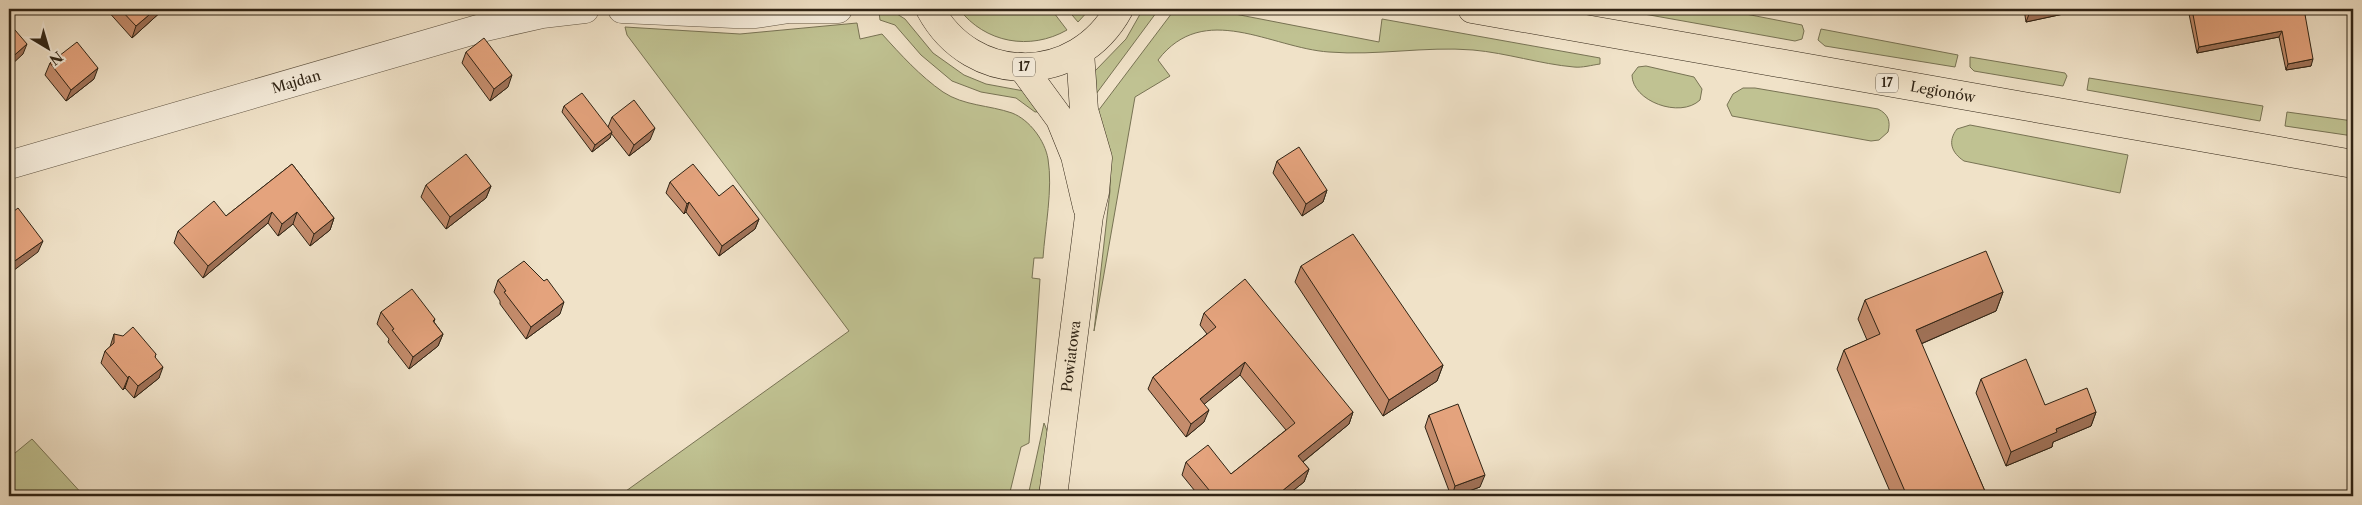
<svg xmlns="http://www.w3.org/2000/svg" width="2362" height="505" viewBox="0 0 2362 505" font-family="'Libre Caslon Text',serif">
	<style>
		.grass { fill: #c0c292; stroke: #787354 }
		.lines { fill: none; stroke-linecap: round; stroke-linejoin: round }
		.minor-casing { stroke: #605442; stroke-width: 29 }
		.major-casing { stroke: #302415; stroke-width: 29 }
		.highway-casing { stroke: #302415; stroke-width: 29 }
		.minor { stroke: #f5ecdb; stroke-width: 28 }
		.major { stroke: #f0e2c8; stroke-width: 28 }
		.highway { stroke: #f0e2c8; stroke-width: 28 }
		.wall { fill: #c48c6c; stroke: #302415 }
		.shaded-wall { fill: #a07258; stroke: #302415 }
		.building { fill: #e4a37d; stroke: #302415 }
		.labels { text-anchor: middle; stroke-width: 4; stroke-linejoin: round; paint-order: stroke }
		.shield { fill: #f5ecdb; stroke: #6b6050; stroke-width: 1 }
		.shield-label { font-size: 12px; font-weight: bold; fill: #302415 }
		.street-label { font-size: 14px; fill: #302415; stroke: #f5ecdb }
	</style>
	<rect width="100%" height="100%" fill="#f0e2c8"/>
	<filter id="stains"><feTurbulence type="fractalNoise" baseFrequency=".004" numOctaves="4"/><feColorMatrix values="0 0 0 0 .2 0 0 0 0 .09 0 0 0 0 .02 0 0 0 .5 -.17"/></filter>
	<radialGradient id="worn" r=".72"><stop offset=".6" stop-color="#630" stop-opacity="0"/><stop offset="1" stop-color="#630" stop-opacity=".3"/></radialGradient>
	<g class="grass">
		<path d="M959,9H1051L1067,30C1030,51 985,43 959,9Z"/>
		<path d="M1067,9H1090L1078,22Z"/>
		<path d="M1143,9H1159L1096,94L1092,79L1095,71L1126,39Z"/>
		<path d="M1175,9H1209L1379,42L1382,19L1600,58V64C1592,65 1582,68 1574,67C1540,64 1507,53 1473,50C1425,46 1377,56 1329,52C1271,48 1204,0 1158,60L1170,76L1135,97L1094,331L1110,191V158L1095,115Z"/>
		<path d="M1616,9H1720L1802,25L1804,31L1802,39L1795,41Z"/>
		<path d="M879,12L897,14L905,19L933,53L964,75L986,84L1024,91L1043,111L1035,112L1016,98L981,92L952,81L921,55L895,25L880,20Z"/>
		<path d="M857,23L860,39L882,34C901,55 920,76 943,92C964,106 989,105 1012,113C1030,120 1045,141 1048,159C1053,189 1045,228 1043,258H1034L1032,278L1040,279L1029,443L1021,447L1009,496H619L849,331L627,35L625,27L740,34Z"/>
		<path d="M1821,29L1958,55L1955,67L1825,46L1818,40Z"/>
		<path d="M1970,57L2065,73L2067,76L2063,86L1974,71L1970,67Z"/>
		<path d="M1646,66L1694,77L1702,89L1700,100C1680,119 1632,101 1632,75L1638,67Z"/>
		<path d="M2089,78L2263,106L2260,121L2087,90Z"/>
		<path d="M1743,88H1755L1878,109C1888,114 1891,121 1888,132L1879,140L1871,141L1732,116L1727,105L1733,94Z"/>
		<path d="M2287,112L2353,121V136L2285,126Z"/>
		<path d="M1970,125L2128,155L2120,193L1964,161C1952,153 1947,142 1957,129Z"/>
		<path d="M1044,423L1048,433L1039,496H1028Z"/>
		<path d="M32,439L84,496H9V458Z"/>
	</g>
	<g class="lines">
		<defs>
			<g id="minor">
				<path d="M622,9L734,14H756L789,9H838"/>
				<path id="s1" d="M9,165L485,27L542,14L585,9"/>
			</g>
			<g id="major">
				<path d="M1022,67L1060,119L1075,156L1087,207"/>
				<path id="s2" d="M1053,496L1089,216L1095,192L1098,158L1084,110L1080,52"/>
			</g>
			<g id="highway">
				<path d="M930,9C972,87 1077,86 1119,9"/>
				<path id="s3" d="M1472,9L2353,164"/>
			</g>
		</defs>
		<use href="#minor" class="minor-casing"/>
		<use href="#major" class="major-casing"/>
		<use href="#highway" class="highway-casing"/>
		<use href="#minor" class="minor"/>
		<use href="#major" class="major"/>
		<use href="#highway" class="highway"/>
	</g>
	<g class="wall">
		<path d="M106,9H164L132,38Z"/>
		<path d="M2024,9H2070L2068,13L2026,22Z"/>
		<path d="M2188,9H2304L2311,66L2286,70L2279,37L2197,53Z"/>
		<path d="M466,52L508,87L490,101L462,63Z"/>
		<path d="M50,63L94,79L66,101L45,75Z"/>
		<path d="M564,106L608,127L612,117L650,140L629,156L611,133L610,138L592,152L562,112Z"/>
		<path d="M1277,161L1327,190L1323,202L1302,216L1273,173Z"/>
		<path d="M292,164L334,218L330,230L310,246L293,224L278,236L268,223L203,278L174,243L178,231L226,216Z"/>
		<path d="M670,182L719,196L759,219L755,229L719,256L686,212L684,214L666,193Z"/>
		<path d="M426,185L491,186L486,198L446,229L421,197Z"/>
		<path d="M1301,266L1443,365L1437,381L1383,416L1295,282Z"/>
		<path d="M498,280L560,314L526,339L500,304V301L494,292Z"/>
		<path d="M2003,292L1996,311L1921,344L1987,496H1892L1837,369L1844,350L1867,340L1858,319L1865,300Z"/>
		<path d="M381,312L435,319L434,322L443,334L438,346L409,369L388,342L389,339L377,324Z"/>
		<path d="M1204,313L1353,412L1349,424L1303,462L1309,469L1304,482L1286,496H1199L1182,475L1186,462L1231,474L1286,430L1240,375L1204,404V422L1186,437L1148,389L1153,377L1207,334L1200,325Z"/>
		<path d="M114,334L156,354L155,357L159,378L134,398L125,388L123,390L101,363L105,351L110,347Z"/>
		<path d="M1981,379L2045,405L2096,412L2091,426L2053,442L2052,447L2006,466L1976,393Z"/>
		<path d="M1429,415L1480,487L1455,496H1451L1425,427Z"/>
	</g>
	<g class="shaded-wall">
		<path d="M156,9H164L132,38L136,26Z"/>
		<path d="M1981,9H1996L1980,12Z"/>
		<path d="M2031,9H2070L2068,13L2026,22Z"/>
		<path d="M2282,31L2279,37L2197,53L2199,47Z"/>
		<path d="M27,44L23,54L9,67V60Z"/>
		<path d="M2313,59L2311,66L2286,70L2288,64Z"/>
		<path d="M98,68L94,79L66,101L71,90Z"/>
		<path d="M512,75L508,87L490,101L494,89Z"/>
		<path d="M655,128L650,140L629,156L634,145Z"/>
		<path d="M612,132L610,138L592,152L595,145Z"/>
		<path d="M491,186L486,198L446,229L450,217Z"/>
		<path d="M1327,190L1323,202L1302,216L1306,204Z"/>
		<path d="M689,202L686,212L684,214L687,204Z"/>
		<path d="M272,212L268,223L203,278L208,266Z"/>
		<path d="M297,212L293,224L278,236L282,224Z"/>
		<path d="M334,218L330,230L310,246L314,234Z"/>
		<path d="M759,219L755,229L719,256L722,246Z"/>
		<path d="M43,241L38,252L9,274V265Z"/>
		<path d="M2003,292L1996,311L1909,349L1916,330Z"/>
		<path d="M564,302L560,314L526,339L531,327Z"/>
		<path d="M443,334L438,346L409,369L413,357Z"/>
		<path d="M1245,362L1240,375L1196,411L1200,399Z"/>
		<path d="M1443,365L1437,381L1383,416L1389,400Z"/>
		<path d="M163,367L159,378L134,398L138,386Z"/>
		<path d="M129,376L125,388L123,390L128,378Z"/>
		<path d="M1209,410L1204,422L1186,437L1191,424Z"/>
		<path d="M1353,412L1349,424L1294,469L1298,456Z"/>
		<path d="M2096,412L2091,426L2053,442L2052,447L2006,466L2011,452L2056,429Z"/>
		<path d="M1309,469L1304,482L1286,496H1276Z"/>
		<path d="M1485,475L1480,487L1455,496H1452L1455,486Z"/>
		<path d="M1261,491L1259,496H1255Z"/>
	</g>
	<g class="building">
		<path d="M120,9H156L136,26Z"/>
		<path d="M2192,9H2304L2313,59L2288,64L2282,31L2199,47Z"/>
		<path d="M9,23L27,44L9,60Z"/>
		<path d="M484,38L512,75L494,89L466,52Z"/>
		<path d="M77,42L98,68L71,90L50,63Z"/>
		<path d="M582,93L612,132L595,145L564,106Z"/>
		<path d="M634,100L655,128L634,145L612,117Z"/>
		<path d="M1299,147L1327,190L1306,204L1277,161Z"/>
		<path d="M466,154L491,186L450,217L426,185Z"/>
		<path d="M292,164L334,218L314,234L297,212L282,224L272,212L208,266L178,231L214,201L226,216Z"/>
		<path d="M693,164L719,196L733,185L759,219L722,246L689,202L687,204L670,182Z"/>
		<path d="M18,208L43,241L9,265V215Z"/>
		<path d="M1353,234L1443,365L1389,400L1301,266Z"/>
		<path d="M1986,251L2003,292L1916,330L1987,496H1907L1844,350L1880,334L1865,300Z"/>
		<path d="M524,261L544,281L547,279L564,302L531,327L504,292L506,291L498,280Z"/>
		<path d="M1245,279L1353,412L1298,456L1309,469L1276,496H1265L1261,491L1255,496H1214L1186,462L1208,445L1231,474L1295,423L1245,362L1200,399L1209,410L1191,424L1153,377L1216,327L1204,313Z"/>
		<path d="M412,289L435,319L433,321L443,334L413,357L392,330L394,329L381,312Z"/>
		<path d="M133,327L156,354L155,357L163,367L138,386L129,376L128,378L105,351L114,343V334L123,336Z"/>
		<path d="M2026,359L2045,405L2087,388L2096,412L2056,429L2057,432L2011,452L1981,379Z"/>
		<path d="M1458,404L1485,475L1455,486L1429,415Z"/>
		<path d="M1356,490L1361,496H1349Z"/>
	</g>
	<g class="labels">
		<g class="shield">
			<rect x="1013" y="57.5" width="22" height="19" rx="4"/>
			<rect x="1876" y="73.5" width="22" height="19" rx="4"/>
		</g>
		<g class="shield-label">
			<text x="1024" y="71">17</text>
			<text x="1887" y="87">17</text>
		</g>
		<g class="street-label">
			<text dy="5" stroke="none"><textPath href="#s1" startOffset="299">Majdan</textPath></text>
			<text dy="5" stroke="none"><textPath href="#s3" startOffset="478">Legionów</textPath></text>
			<text dy="5" stroke="none"><textPath href="#s2" startOffset="141">Powiatowa</textPath></text>
		</g>
	</g>
	<rect width="2362" height="505" fill="none" stroke="#f0e2c8" stroke-width="30"/>
	<rect x="10" y="10" width="2342" height="485" fill="none" stroke="#302415" stroke-width="2.5"/>
	<rect x="15" y="15" width="2332" height="475" fill="none" stroke="#302415"/>
	<g transform="translate(48 48) rotate(142)" stroke="#f5ecdb" stroke-width="4" paint-order="stroke">
	<path d="M0-4L9 19L0 12L-9 19Z" fill="#302415"/>
	<text y="-8" font-size="14" font-weight="bold" text-anchor="middle" fill="#302415">N</text>
	</g>
	<rect width="100%" height="100%" filter="url(#stains)"/>
	<rect width="100%" height="100%" fill="url(#worn)"/>
</svg>
